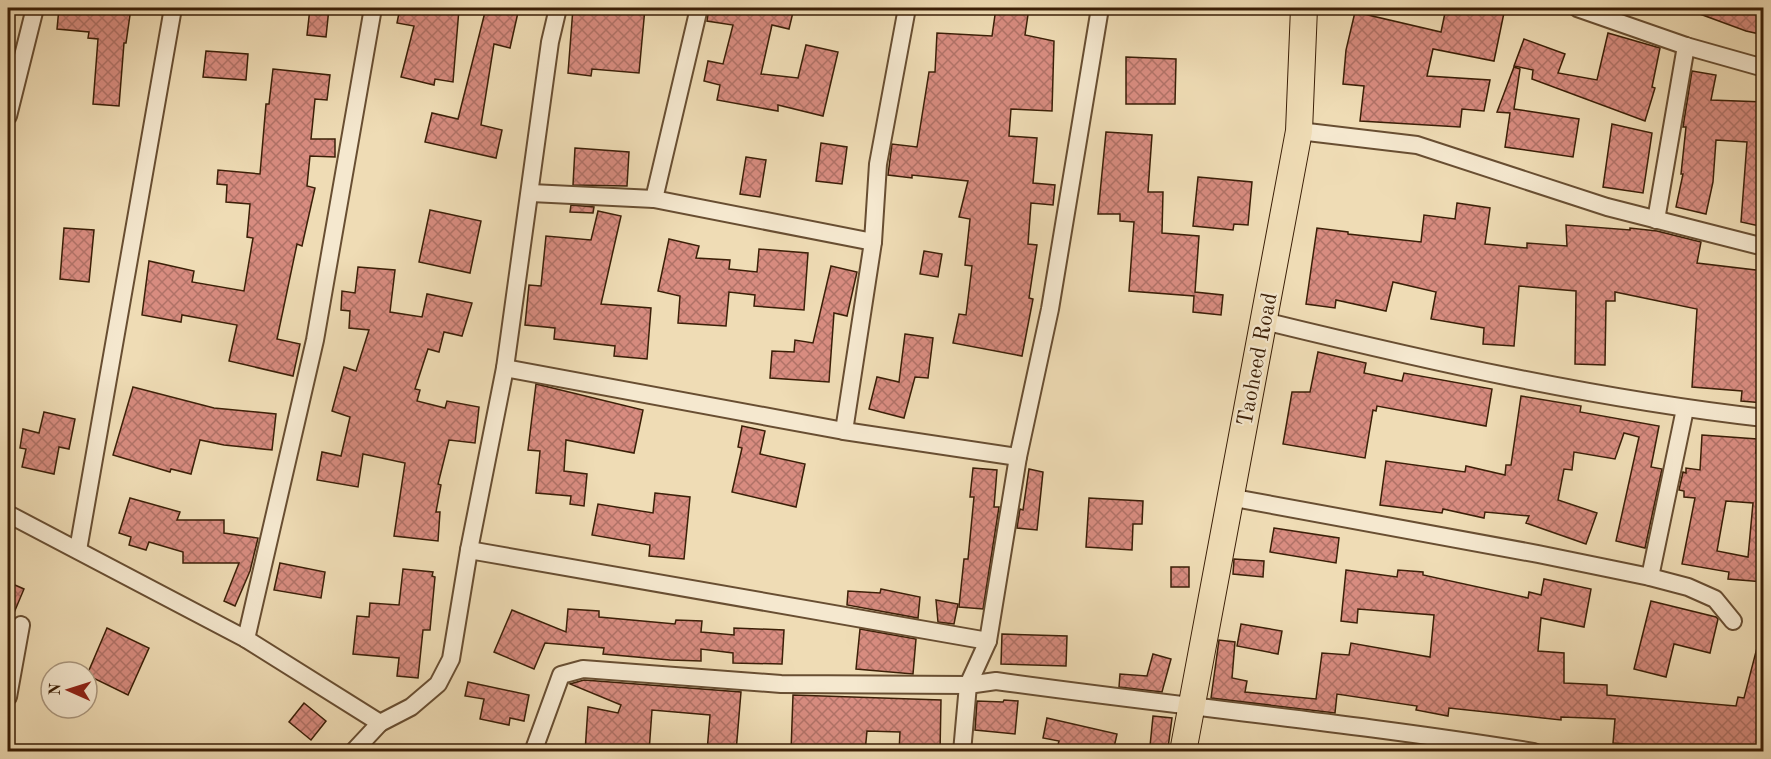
<svg xmlns="http://www.w3.org/2000/svg" width="1771" height="759" viewBox="0 0 1771 759" font-family="'Old Standard TT',serif">
	<style>
		.building { fill: url(#building-cross-hatch); stroke: #3b1f07; stroke-width: 1.5; fill-rule: evenodd }
		.lines { fill: none; stroke-linecap: round; stroke-linejoin: round }
		.minor-casing { stroke: #684e32; stroke-width: 20 }
		.primary-casing { stroke: #3b1f07; stroke-width: 28 }
		.minor { stroke: #f5e8cf; stroke-width: 16 }
		.primary { stroke: #efdcb5; stroke-width: 26 }
		.labels { text-anchor: middle; stroke-width: 4.5; stroke-linejoin: round; paint-order: stroke }
		.street-label { font-size: 22px; fill: #3b1f07; stroke: #f5e8cf }
	</style>
	<defs>
		<pattern id="building-cross-hatch" width="8" height="8" patternUnits="userSpaceOnUse" patternTransform="scale(1.5)"><rect width="8" height="8" fill="#d88c80"/><path d="M0 0l8 8M0 8l8-8" fill="none" stroke="#b07267"/></pattern>
	</defs>
	<rect width="100%" height="100%" fill="#efdcb5"/>
	<filter id="stains"><feTurbulence type="fractalNoise" baseFrequency=".00333" numOctaves="4"/><feColorMatrix values="0 0 0 0 .2 0 0 0 0 .09 0 0 0 0 .02 0 0 0 .5 -.17"/></filter>
	<radialGradient id="worn" r=".72"><stop offset=".6" stop-color="#630" stop-opacity="0"/><stop offset="1" stop-color="#630" stop-opacity=".3"/></radialGradient>
	<g class="building">
		<path d="M59,8H131L126,43H124L119,106L93,104L98,39L88,38L89,32L57,29Z"/>
		<path d="M310,8H329L326,37L307,35Z"/>
		<path d="M400,8L459,9L453,82L435,79L434,85L401,77L414,26L397,23Z"/>
		<path d="M486,8H519L510,48L494,44L481,125L502,130L496,158L425,142L432,113L458,119Z"/>
		<path d="M573,8H645L639,73L592,69L591,76L568,73Z"/>
		<path d="M709,8H794L789,29L772,25L761,74L798,78L806,45L838,52L823,116L778,105V111L717,100L720,85L704,81L708,61L723,64L733,25L707,21Z"/>
		<path d="M996,8H1029L1025,35L1054,41L1052,111L1011,109L1009,136L1037,138L1033,183L1055,185L1053,205L1031,203L1028,244L1037,245L1029,298L1033,299L1022,356L953,343L959,314L966,315L972,266L965,265L970,219L959,217L968,181L912,175V178L888,175L892,144L917,147L929,72H935L937,33L992,36Z"/>
		<path d="M1446,8H1505L1494,61L1433,49L1427,76L1490,80L1484,111L1462,109L1460,127L1360,121L1364,86L1343,84L1346,50L1355,12L1441,32Z"/>
		<path d="M1690,8H1764V35L1746,31L1689,10Z"/>
		<path d="M1608,33L1660,48L1652,87L1655,88L1645,121L1532,79L1533,70L1514,66L1524,39L1565,54L1558,73L1597,80Z"/>
		<path d="M206,51L248,54L246,80L203,77Z"/>
		<path d="M1126,57L1176,59L1175,104H1126Z"/>
		<path d="M1514,67L1520,69L1514,109L1579,119L1573,157L1505,147L1510,113L1497,112Z"/>
		<path d="M273,69L330,75L327,100L315,99L311,139H335V157L310,156L307,186L315,188L302,246L297,244L277,339L300,344L293,376L229,361L237,325L182,315L181,322L142,315L149,261L194,271L192,282L244,291L253,238L247,237L250,204L226,202L227,185L217,184L218,170L260,174L266,104H269Z"/>
		<path d="M1692,71L1716,75L1711,100L1764,102V227L1741,222L1747,142L1716,140L1713,182L1706,214L1676,207L1683,174H1681L1686,127H1683Z"/>
		<path d="M1612,124L1652,133L1643,193L1603,187Z"/>
		<path d="M1106,132L1152,135L1148,192H1163L1162,233L1199,236L1195,292L1223,295L1221,315L1193,312L1194,296L1129,291L1134,222L1120,221V214H1098Z"/>
		<path d="M821,143L847,147L842,184L816,181Z"/>
		<path d="M575,148L629,152L627,186L573,185Z"/>
		<path d="M746,157L766,160L760,197L740,194Z"/>
		<path d="M1198,177L1252,182L1248,225L1234,224L1233,230L1193,226Z"/>
		<path d="M1457,203L1490,208L1485,244L1527,248V243L1567,246L1566,225L1630,230V228L1657,231L1701,242L1697,263L1764,271V403L1741,401L1742,391L1692,387L1697,309L1615,292V301H1606L1605,365L1575,364L1576,291L1519,286L1514,346L1483,344L1484,328L1431,319L1436,292L1393,282L1386,311L1336,300L1335,308L1306,304L1317,228L1348,232V234L1421,242L1424,215L1455,219Z"/>
		<path d="M571,205L594,207L593,213L570,212Z"/>
		<path d="M430,210L481,221L470,273L419,262Z"/>
		<path d="M598,211L621,216L601,304L651,308L647,359L614,356L615,346L554,339L555,328L525,325L529,285L541,286L546,236L591,240Z"/>
		<path d="M64,228L94,230L89,282L60,279Z"/>
		<path d="M669,239L699,246L696,258L730,260L729,269L757,272L759,249L808,253L804,310L754,306L755,295L729,292L726,326L678,323L680,296L658,291Z"/>
		<path d="M924,251L942,254L938,277L920,274Z"/>
		<path d="M831,266L857,272L847,316L834,313L829,382L770,378L772,351L794,352L795,340L813,343Z"/>
		<path d="M358,267L395,270L390,312L422,317L427,294L472,303L462,336L444,332L439,352L428,349L415,389L420,390L417,401L445,408L447,401L479,407L475,443L449,440L438,484L441,485L436,512H440L438,541L394,536L405,463L363,454L358,487L317,480L322,452L341,456L350,417L332,411L344,367L356,371L369,330L349,328L350,311L341,310L342,291L355,293Z"/>
		<path d="M905,334L933,338L928,378L915,377L904,418L869,409L877,377L899,382Z"/>
		<path d="M1318,352L1366,363L1364,373L1402,381L1404,373L1492,389L1486,426L1377,406L1376,411L1373,410L1365,458L1283,444L1292,392H1310Z"/>
		<path d="M536,384L643,410L634,453L566,440L564,471L587,474L584,506L570,504L571,496L536,493L540,451L528,450Z"/>
		<path d="M133,387L214,408L276,414L272,450L224,445L200,440L191,474L171,469L170,472L113,455Z"/>
		<path d="M1521,396L1581,406L1580,412L1659,426L1651,467L1662,469L1645,548L1616,541L1639,437L1624,433L1615,459L1574,452L1572,470L1564,469L1558,500L1597,513L1586,544L1526,523L1529,516L1485,512L1484,518L1443,509L1442,513L1380,505L1386,461L1465,472L1466,466L1505,475L1506,465H1511Z"/>
		<path d="M44,412L75,419L69,449L59,447L54,474L22,467L26,449L20,448L23,429L39,433Z"/>
		<path d="M742,426L765,431L760,454L805,464L796,507L732,492L742,448L738,447Z"/>
		<path d="M1702,435L1757,439L1756,453H1764V582L1728,579L1729,572L1682,564L1695,498L1684,497V491L1679,490L1683,472L1686,473V468L1700,470ZM1726,501L1753,503L1748,557L1717,551Z"/>
		<path d="M973,468L997,470L994,507H999L983,609L959,607L964,559H968L974,497H970Z"/>
		<path d="M1029,469L1043,472L1037,530L1017,528L1020,509L1023,510Z"/>
		<path d="M655,493L690,497L684,559L649,556L650,545L592,535L598,504L653,513Z"/>
		<path d="M130,498L180,512L177,520H224V533L258,538L250,571L235,606L224,601L239,563H183V552L149,542L146,550L129,545L131,537L119,533Z"/>
		<path d="M1089,498L1143,501L1142,524H1133L1132,550L1086,547Z"/>
		<path d="M1274,528L1339,538L1336,563L1270,552Z"/>
		<path d="M1234,559L1264,561L1263,577L1233,574Z"/>
		<path d="M280,563L325,572L321,598L274,590Z"/>
		<rect x="1171" y="567" width="18" height="20"/>
		<path d="M403,569L433,572L432,576L435,577L430,630H423L418,678L397,676L399,658L353,654L357,616L369,617L370,603L399,605Z"/>
		<path d="M1346,570L1397,577L1398,570L1423,572V575L1528,598L1529,592L1541,595L1544,579L1591,589L1584,627L1541,618L1538,651L1564,653V683L1607,685V695L1736,706L1738,697L1744,698L1759,640L1764,641V752H1670L1659,750V747L1613,743L1615,719L1561,717V720L1449,708L1448,716L1416,710L1417,706L1337,694L1335,713L1211,698L1219,640L1235,642L1232,678L1247,681L1245,692L1316,699L1322,653L1349,655L1351,643L1430,657L1434,615L1358,609L1357,623L1341,621Z"/>
		<path d="M8,582L24,589L8,627Z"/>
		<path d="M881,589L920,597L918,618L847,605L848,591L880,593Z"/>
		<path d="M936,600L958,604L954,624L938,622Z"/>
		<path d="M1651,601L1716,617L1718,619L1710,653L1674,644L1666,677L1634,669Z"/>
		<path d="M568,609L599,611V617L675,624L676,620L702,621L701,632L734,635V628L784,630L782,664L733,663V653L701,649V661L670,660L603,654L604,648L545,643L534,669L494,652L512,610L566,632Z"/>
		<path d="M1241,624L1282,631L1278,654L1237,646Z"/>
		<path d="M107,628L149,648L128,695L87,675Z"/>
		<path d="M860,629L916,639L913,674L856,669Z"/>
		<path d="M1002,634L1067,636L1066,666L1001,664Z"/>
		<path d="M1153,654L1171,659L1162,692L1119,687L1120,674L1147,676Z"/>
		<path d="M584,680L741,692L736,752H707L710,715L652,710L649,752H585L588,707L618,713L621,705L570,684Z"/>
		<path d="M468,682L529,695L524,721L510,718L509,725L480,719L484,699L465,696Z"/>
		<path d="M793,695L941,700L940,752H899L900,732L867,731L865,752H791Z"/>
		<path d="M1004,700L1018,701L1015,734L975,730L977,701L1003,702Z"/>
		<path d="M304,703L326,721L311,740L289,722Z"/>
		<path d="M1153,716L1172,718L1168,748L1150,746Z"/>
		<path d="M1047,718L1117,734L1113,752H1056L1059,741L1043,738Z"/>
	</g>
	<g class="lines">
		<defs>
			<g id="minor">
				<path d="M1577,8L1686,46L1764,68"/>
				<path d="M8,116L35,8"/>
				<path d="M1299,131L1417,145L1607,207L1764,247"/>
				<path d="M531,193L654,199L873,242"/>
				<path d="M654,199L699,8"/>
				<path d="M1656,220L1686,46"/>
				<path d="M1264,321C1428,361 1595,399 1764,418"/>
				<path d="M505,368L844,431L1018,457"/>
				<path d="M844,431L873,242L878,164L907,8"/>
				<path d="M1229,497L1538,554L1650,577L1688,587L1715,599L1733,621"/>
				<path d="M8,514L246,639L380,723L353,752"/>
				<path d="M78,550L173,8"/>
				<path d="M469,550L988,641"/>
				<path d="M1650,577L1685,409"/>
				<path d="M246,639L315,340L373,8"/>
				<path d="M8,697L21,625"/>
				<path d="M380,723L411,707L438,684L451,659L469,550L505,368L550,42L558,8"/>
				<path d="M533,752L561,675L583,669L781,684L968,685L996,681C1175,706 1355,723 1534,752"/>
				<path d="M962,752L968,685L988,641L1018,457L1050,309L1100,8"/>
			</g>
			<path id="primary" d="M1183,752L1299,131L1304,8"/>
		</defs>
		<use href="#minor" class="minor-casing"/>
		<use href="#primary" class="primary-casing"/>
		<use href="#minor" class="minor"/>
		<use href="#primary" class="primary"/>
	</g>
	<g class="labels">
		<g class="street-label">
			<text transform="translate(1256 359) rotate(-79)" y="8">Taoheed Road</text>
		</g>
	</g>
	<rect width="1771" height="759" fill="none" stroke="#efdcb5" stroke-width="30"/>
	<rect x="9" y="9" width="1753" height="741" fill="none" stroke="#3b1f07" stroke-width="3"/>
	<rect x="15" y="15" width="1741" height="729" fill="none" stroke="#3b1f07" stroke-width="1.5"/>
	<g transform="translate(69 690) rotate(273)"><circle r="28" fill="#f5e8cf" stroke="#ab987f" stroke-width="1.5"/>
	<path d="M0-4.5L10 22L0 15L-10 22Z" fill="#8f2418"/>
	<text y="-9" font-size="16" font-weight="bold" text-anchor="middle" fill="#3b1f07">N</text>
	</g>
	<rect width="100%" height="100%" filter="url(#stains)"/>
	<rect width="100%" height="100%" fill="url(#worn)"/>
</svg>
